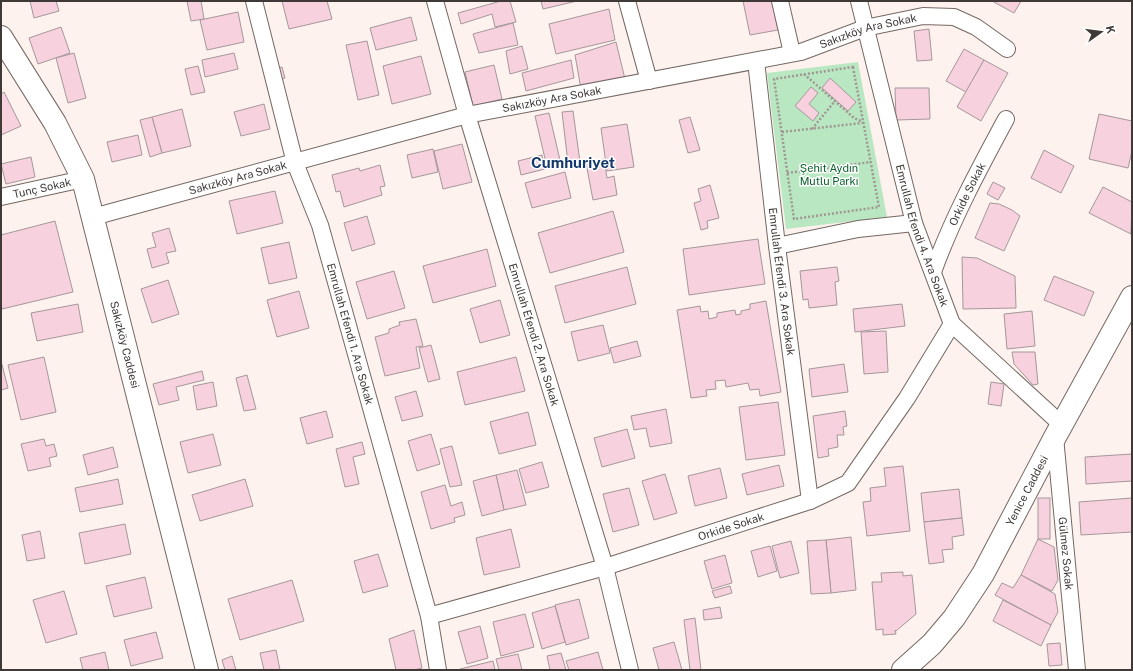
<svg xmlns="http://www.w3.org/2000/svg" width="1133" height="671" viewBox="0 0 1133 671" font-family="'Public Sans',sans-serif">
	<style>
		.green { fill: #b9e7c1 }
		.building { fill: #f7d1de; stroke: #a5979b }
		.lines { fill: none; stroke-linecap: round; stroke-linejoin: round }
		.street-casing { stroke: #746863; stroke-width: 18 }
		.secondary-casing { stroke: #746863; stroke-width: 24 }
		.path { stroke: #9f9793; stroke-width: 2.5; stroke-dasharray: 2 2; stroke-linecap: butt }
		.street { stroke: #fff; stroke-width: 16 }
		.secondary { stroke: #fff; stroke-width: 22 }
		.labels { text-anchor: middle; stroke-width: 3; stroke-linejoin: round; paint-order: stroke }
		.street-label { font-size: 11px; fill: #3f3a37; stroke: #fff }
		.park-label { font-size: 11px; fill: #0d632c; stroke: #fff }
		.district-label { font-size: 15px; font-weight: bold; fill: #12386c; stroke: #fff }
	</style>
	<rect width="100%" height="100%" fill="#fef2ee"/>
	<path class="green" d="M858,62L887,217L786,229L767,73Z"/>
	<g class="building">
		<path d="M30,1H56L59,11L34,18Z"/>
		<path d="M187,1H201L204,19L191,21Z"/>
		<path d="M282,1H327L332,19L289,29Z"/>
		<path d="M501,1H510L516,22L495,27L492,14L461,24L458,13Z"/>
		<path d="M541,1H577L543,9Z"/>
		<path d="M743,1H772L778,30L750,35Z"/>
		<path d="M992,1H1021L1014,13Z"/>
		<path d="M609,9L615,40L556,54L549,24Z"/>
		<path d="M238,12L244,42L207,50L200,20Z"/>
		<path d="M411,17L417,40L376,50L370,28Z"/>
		<path d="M513,23L518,45L479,53L473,34Z"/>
		<path d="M61,27L70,53L38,64L29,38Z"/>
		<path d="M929,29L932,60L917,61L914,31Z"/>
		<path d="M367,41L379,95L358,100L346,45Z"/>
		<path d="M616,42L625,79L581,89L575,55Z"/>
		<path d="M522,46L528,69L510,74L506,51Z"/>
		<path d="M964,49L984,60L966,92L946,81Z"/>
		<path d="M74,53L86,98L68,103L56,58Z"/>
		<path d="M234,53L238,69L205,77L202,60Z"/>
		<path d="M421,56L431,94L392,104L383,66Z"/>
		<path d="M571,60L574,78L526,91L522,73Z"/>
		<path d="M984,60L1008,73L981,121L957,107Z"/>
		<path d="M494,65L502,99L473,106L465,72Z"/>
		<path d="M198,66L205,92L191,95L185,69Z"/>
		<path d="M282,67L285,78L278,81L275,69Z"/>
		<path d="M830,78L856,102L848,111L822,88Z"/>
		<path d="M811,87L818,93L809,104L819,113L813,121L795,106Z"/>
		<path d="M895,88H929L930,119L896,120Z"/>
		<path d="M4,92L21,126L1,135V94Z"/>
		<path d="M264,104L270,129L241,136L234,112Z"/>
		<path d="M182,109L191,146L162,153L152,117Z"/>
		<path d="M573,111L580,162L568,163L562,112Z"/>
		<path d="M549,113L560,160L546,163L535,116Z"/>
		<path d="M1099,114L1132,121V151L1128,168L1089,159Z"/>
		<path d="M152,117L162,153L150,157L140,120Z"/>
		<path d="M690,117L700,150L688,153L679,120Z"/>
		<path d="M627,124L634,167L607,171L601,128Z"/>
		<path d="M138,135L142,155L112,162L107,142Z"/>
		<path d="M462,144L472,182L443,189L434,151Z"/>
		<path d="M433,149L438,172L412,178L407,155Z"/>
		<path d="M1044,150L1074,166L1061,193L1031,178Z"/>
		<path d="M542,155L545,169L521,175L518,161Z"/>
		<path d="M31,157L35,177L6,184L1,164Z"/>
		<path d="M604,159L607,178L614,176L617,195L593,200L586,163Z"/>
		<path d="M380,165L385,186L380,187L382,195L344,207L340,191L336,192L332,175L359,168L360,171Z"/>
		<path d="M565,172L571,198L532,208L525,183Z"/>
		<path d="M993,182L1005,188L998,200L987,194Z"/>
		<path d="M710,185L719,218L707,221L708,228L701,230L694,203L701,201L698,189Z"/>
		<path d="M1103,187L1132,202L1131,234L1089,213Z"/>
		<path d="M275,191L283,223L237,234L229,201Z"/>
		<path d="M990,203L999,204L1012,210L1020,216L1004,251L975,238Z"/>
		<path d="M613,211L624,252L550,273L538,233Z"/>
		<path d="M367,216L375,244L352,251L344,223Z"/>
		<path d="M55,221L73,292L2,309L1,305V235Z"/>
		<path d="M169,228L176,251L166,253L169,263L152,268L147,249L156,247L152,233Z"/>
		<path d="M758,239L765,284L689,295L683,249Z"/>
		<path d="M289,242L297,278L269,284L261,248Z"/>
		<path d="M487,249L496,286L433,303L423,266Z"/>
		<path d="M962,257L977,258L1015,276L1016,308L963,309Z"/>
		<path d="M627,267L636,304L565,323L555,286Z"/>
		<path d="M837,267L839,281L835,282L837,305L809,308L808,299L803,300L800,271Z"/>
		<path d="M394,271L405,308L367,319L356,282Z"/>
		<path d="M1054,276L1094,292L1084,316L1044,300Z"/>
		<path d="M168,280L179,314L152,323L141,289Z"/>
		<path d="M299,291L309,328L277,337L267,300Z"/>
		<path d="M500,300L510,335L480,343L470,309Z"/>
		<path d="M766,301L781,392L760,396L759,389L750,390L748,383L726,387L725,380L715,381L716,389L706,390L707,396L691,398L677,310L700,306L701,312L708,311L709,319L717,317V313L735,310L736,315L741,314V311L750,309V304Z"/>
		<path d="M78,304L83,332L37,341L31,313Z"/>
		<path d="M902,304L905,326L855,332L853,309Z"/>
		<path d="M1032,311L1035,346L1007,349L1004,314Z"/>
		<path d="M416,319L423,346L416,347L420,368L385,376L375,337L389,333V329L400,325L399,322Z"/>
		<path d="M603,325L610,353L578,361L571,332Z"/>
		<path d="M886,331L888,372L864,374L861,332Z"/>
		<path d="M637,341L641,356L614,363L610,348Z"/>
		<path d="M431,345L440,379L428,382L419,348Z"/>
		<path d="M1012,352H1035L1038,384L1033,385L1014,364Z"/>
		<path d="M44,357L56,412L21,420L8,365Z"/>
		<path d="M516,357L525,391L465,405L457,372Z"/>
		<path d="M1,361L8,388L1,390Z"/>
		<path d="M844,364L848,392L812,397L809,369Z"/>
		<path d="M202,371L204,380L176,387L179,400L159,405L153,384Z"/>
		<path d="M247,375L256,409L244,411L236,378Z"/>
		<path d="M213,382L217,406L197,410L193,386Z"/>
		<path d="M991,382L1004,384L1001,406L988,404Z"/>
		<path d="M416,391L423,416L402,421L395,397Z"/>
		<path d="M778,402L785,455L746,460L739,407Z"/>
		<path d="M666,409L672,443L650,447L646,428L634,430L631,416Z"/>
		<path d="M326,411L333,437L307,444L300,418Z"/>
		<path d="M845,411L847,426L843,427L844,435H837L838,447L828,449L829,456L818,458L813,416Z"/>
		<path d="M528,412L536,445L499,454L490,422Z"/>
		<path d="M627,429L635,458L602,467L594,438Z"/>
		<path d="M213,434L221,465L188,473L180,442Z"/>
		<path d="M431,434L440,464L417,471L408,441Z"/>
		<path d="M44,439L46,446L54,444L57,456L49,458L51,466L28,471L21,444Z"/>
		<path d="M362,442L365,454L353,457L359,484L345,487L336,449Z"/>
		<path d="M452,446L462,485L450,487L440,449Z"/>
		<path d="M113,447L118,467L88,475L83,455Z"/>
		<path d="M1132,454V481L1086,484L1085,457Z"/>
		<path d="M542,462L549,487L526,493L519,469Z"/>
		<path d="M779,465L784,486L747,495L742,474Z"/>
		<path d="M903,466L910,531L867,536L863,502L871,501L870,488L886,486L884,468Z"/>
		<path d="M720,468L727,498L695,506L688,476Z"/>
		<path d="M517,470L526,505L504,510L496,475Z"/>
		<path d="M665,474L677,513L654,520L642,481Z"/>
		<path d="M496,475L504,510L482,516L473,481Z"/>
		<path d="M118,479L123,504L80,512L75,488Z"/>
		<path d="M245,479L253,506L200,521L192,495Z"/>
		<path d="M445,485L451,506L462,502L465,515L454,518L455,522L431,529L421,492Z"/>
		<path d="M629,488L639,525L613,532L603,494Z"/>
		<path d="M959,489L962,518L924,522L921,493Z"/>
		<rect x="1038" y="498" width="12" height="41"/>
		<path d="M1132,498V532L1081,535L1079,502Z"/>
		<path d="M962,518L964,535L952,537L953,549L942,550L944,562L929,564L924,522Z"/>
		<path d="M125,524L131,554L85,564L79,533Z"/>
		<path d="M511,529L520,567L484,575L476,538Z"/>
		<path d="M40,531L45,558L27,561L22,535Z"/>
		<path d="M851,537L856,590L831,593L826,540Z"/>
		<path d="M1038,539L1054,547L1058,580L1052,591L1021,575Z"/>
		<path d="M826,540L831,593L811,594L807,541Z"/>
		<path d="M791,541L799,573L780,578L772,546Z"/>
		<path d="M770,546L777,571L758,577L751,551Z"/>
		<path d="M378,554L388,586L363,593L354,561Z"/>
		<path d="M725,555L732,583L712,589L704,561Z"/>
		<path d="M903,572V576L912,575L916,614L896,631L895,630L896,634L883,635V629L876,630L872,582H882L881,573Z"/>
		<path d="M1021,575L1055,594L1058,612L1051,625L995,595L1002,583L1013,588Z"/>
		<path d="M145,577L152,608L114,617L106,586Z"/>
		<path d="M292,580L304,621L240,640L228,599Z"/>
		<path d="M730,586L732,593L715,598L712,591Z"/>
		<path d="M64,591L77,634L46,643L33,600Z"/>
		<path d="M579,599L589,638L566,645L555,605Z"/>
		<path d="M1003,600L1051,625L1041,646L993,621Z"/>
		<path d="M555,606L565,642L542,649L532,613Z"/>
		<path d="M720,607L722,618L704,620L703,610Z"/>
		<path d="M525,614L534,647L501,656L493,622Z"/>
		<path d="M695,618L701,670H690L684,620Z"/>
		<path d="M480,626L488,658L467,664L458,632Z"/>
		<path d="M414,630L422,668L414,670H396L389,639Z"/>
		<path d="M156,632L163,658L131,666L124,640Z"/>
		<path d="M674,642L682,670H659L653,648Z"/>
		<path d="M1060,643L1062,665L1049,666L1047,644Z"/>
		<path d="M276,650L280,670H264L260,653Z"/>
		<path d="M105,652L109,670H83L80,658Z"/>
		<path d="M598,652L603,670H569L566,661Z"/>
		<path d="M561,653L566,670H550L547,656Z"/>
		<path d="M518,654L522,670H499L496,659Z"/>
		<path d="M232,656L236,670H225L222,660Z"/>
		<path d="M493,661L495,670H460V669Z"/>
	</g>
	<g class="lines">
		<defs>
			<g id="street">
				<path id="s1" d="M254,1L295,163L320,225L429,616L438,670"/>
				<path id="s2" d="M435,1L467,115L605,567L630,670"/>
				<path d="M627,1L649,81"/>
				<path d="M780,1L792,53"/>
				<path id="s3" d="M859,1L914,223L952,324L1062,425"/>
				<path id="s4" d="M756,61L777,246L810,501"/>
				<path id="s5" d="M1,197L83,179"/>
				<path id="s6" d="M93,217L467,115L801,52L865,28L923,16L954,17L976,27L1007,49"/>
				<path d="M777,246L858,229L914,223"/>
				<path id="s7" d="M933,272C952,219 979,169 1006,119"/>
				<path id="s8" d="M1055,437L1077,670"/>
				<path id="s9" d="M429,616L605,567L810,501L848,483L907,398L952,324"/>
			</g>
			<g id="secondary">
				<path id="s10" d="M1,37L55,123L83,179L207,670"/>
				<path id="s11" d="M903,670L932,644L954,618L983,574L1055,437L1132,297"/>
			</g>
		</defs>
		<use href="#street" class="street-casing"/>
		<use href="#secondary" class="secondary-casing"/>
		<g class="path">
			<path d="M853,67L879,207L794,219L774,79Z"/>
			<path d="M804,74L854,118L863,122"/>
			<path d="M812,129L835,101"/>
			<path d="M782,132L862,123"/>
			<path d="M787,173L871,162"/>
		</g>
		<use href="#street" class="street"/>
		<use href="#secondary" class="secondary"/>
	</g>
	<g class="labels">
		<g class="street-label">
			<text dy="4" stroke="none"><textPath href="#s6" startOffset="798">Sakızköy Ara Sokak</textPath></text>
			<text dy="4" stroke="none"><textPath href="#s6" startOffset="474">Sakızköy Ara Sokak</textPath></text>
			<text dy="4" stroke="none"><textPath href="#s6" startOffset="150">Sakızköy Ara Sokak</textPath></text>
			<text dy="4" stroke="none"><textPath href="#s5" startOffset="42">Tunç Sokak</textPath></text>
			<text dy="4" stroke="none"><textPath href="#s7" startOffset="85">Orkide Sokak</textPath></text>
			<text dy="4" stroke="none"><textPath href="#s3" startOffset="243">Emrullah Efendi 4. Ara Sokak</textPath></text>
			<text dy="4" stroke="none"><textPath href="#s4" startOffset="222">Emrullah Efendi 3. Ara Sokak</textPath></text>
			<text dy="4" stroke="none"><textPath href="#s1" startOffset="347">Emrullah Efendi 1. Ara Sokak</textPath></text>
			<text dy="4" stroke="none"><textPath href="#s2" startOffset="348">Emrullah Efendi 2. Ara Sokak</textPath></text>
			<text dy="4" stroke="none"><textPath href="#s10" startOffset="335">Sakızköy Caddesi</textPath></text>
			<text dy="4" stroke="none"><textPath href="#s11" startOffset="220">Yenice Caddesi</textPath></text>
			<text dy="4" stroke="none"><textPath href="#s9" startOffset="315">Orkide Sokak</textPath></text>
			<text dy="4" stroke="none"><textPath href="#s8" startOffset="117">Gülmez Sokak</textPath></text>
		</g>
		<g class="park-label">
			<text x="829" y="172">Şehit Aydın<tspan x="829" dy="13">Mutlu Parkı</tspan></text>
		</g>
		<g class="district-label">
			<text x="573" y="168">Cumhuriyet</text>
		</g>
	</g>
	<rect width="1133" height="671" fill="none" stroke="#3f3a37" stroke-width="4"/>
	<g transform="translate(1101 32) rotate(76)" stroke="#ffffff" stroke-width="3" paint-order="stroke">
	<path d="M0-3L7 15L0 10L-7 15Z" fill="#3f3a37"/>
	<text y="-6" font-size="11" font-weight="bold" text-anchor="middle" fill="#3f3a37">K</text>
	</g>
</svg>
